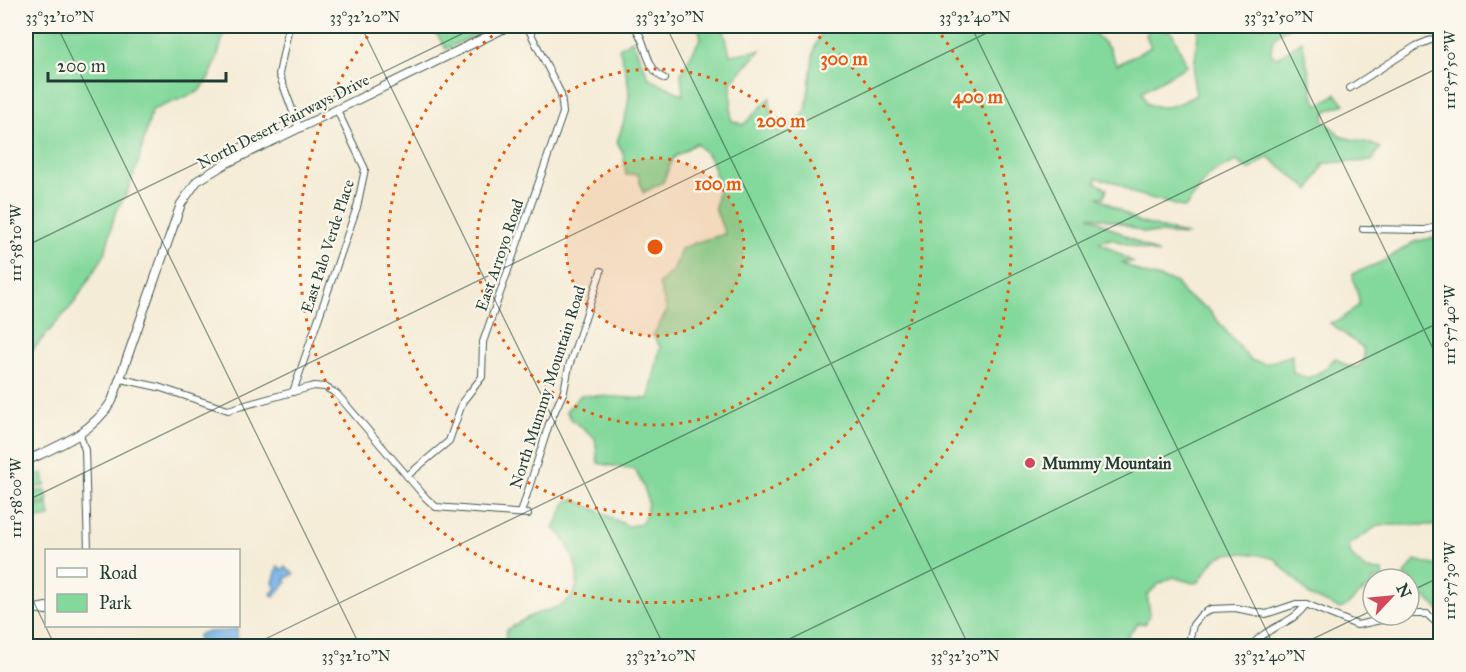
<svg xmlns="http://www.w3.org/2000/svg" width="1466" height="672" viewBox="0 0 1466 672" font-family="'IM FELL Great Primer',serif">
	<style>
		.green { fill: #83d89b; stroke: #518a68; stroke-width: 1.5 }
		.water { fill: #77b1e8; stroke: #4b778e; stroke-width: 1.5 }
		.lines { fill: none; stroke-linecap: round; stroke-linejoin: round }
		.street-casing { stroke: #3f574c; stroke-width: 8 }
		.secondary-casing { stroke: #3f574c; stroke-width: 10 }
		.street { stroke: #fff; stroke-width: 6 }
		.secondary { stroke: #fff; stroke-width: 8 }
		.ticks { fill: none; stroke: #1f3d34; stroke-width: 1.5; stroke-opacity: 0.45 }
		.ring { fill: none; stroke: #e8590c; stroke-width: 3; stroke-dasharray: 3 6 }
		.poi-dot { fill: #d1495b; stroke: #fbf7ec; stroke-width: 2 }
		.labels { text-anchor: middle; stroke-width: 4.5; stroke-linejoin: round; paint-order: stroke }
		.street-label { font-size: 16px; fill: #1f3d34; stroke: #fbf7ec }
		.poi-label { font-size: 16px; font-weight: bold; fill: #1f3d34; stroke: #fbf7ec; text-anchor: start }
		.centre { fill: #e8590c; stroke: #fbf7ec; stroke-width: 3 }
		.ring-label { font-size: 18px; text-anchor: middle; font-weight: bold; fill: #e8590c; stroke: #fbf7ec; stroke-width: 4.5; stroke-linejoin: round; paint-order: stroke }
		.neatline { fill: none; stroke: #1f3d34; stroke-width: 2 }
		.ticks-label { font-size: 15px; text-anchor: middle; fill: #1f3d34 }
	</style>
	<rect width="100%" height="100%" fill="#fbf7ec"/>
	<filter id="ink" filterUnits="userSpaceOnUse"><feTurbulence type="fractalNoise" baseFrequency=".0167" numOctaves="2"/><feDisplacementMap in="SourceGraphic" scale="12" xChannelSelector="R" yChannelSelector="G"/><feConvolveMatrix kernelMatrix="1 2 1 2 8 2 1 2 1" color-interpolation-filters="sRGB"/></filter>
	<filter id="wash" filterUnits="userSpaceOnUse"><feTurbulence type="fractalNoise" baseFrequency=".008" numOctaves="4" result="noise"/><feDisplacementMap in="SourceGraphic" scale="24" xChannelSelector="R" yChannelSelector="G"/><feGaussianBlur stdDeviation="1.35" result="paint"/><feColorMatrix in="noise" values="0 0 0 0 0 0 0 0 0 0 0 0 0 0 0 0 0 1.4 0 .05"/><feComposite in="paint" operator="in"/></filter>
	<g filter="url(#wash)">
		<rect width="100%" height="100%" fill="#f5ecd7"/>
		<g class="green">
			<path d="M26,26H226C219,48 216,75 198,92L152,110L138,163L127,193L115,213L105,254L74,303L26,357Z"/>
			<path d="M425,26H494L446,49L438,36Z"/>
			<path d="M698,26H723L730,55L761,50L731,82V120L743,125L770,98L771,118L780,133L806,111L814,49L824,26H1087L1109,48L1117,65L1151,47L1146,35L1151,26L1172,32L1187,66L1142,91L1146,103C1165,112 1179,104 1196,95L1193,77L1199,26H1292C1278,32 1271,37 1271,54L1277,58L1302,41L1314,98L1319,105L1336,94L1345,104L1326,111L1323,120L1342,137L1369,143L1380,148L1372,161L1324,163L1310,190L1268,157L1249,170L1236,161L1210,174L1185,208L1133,193L1118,183L1096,178L1095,182L1107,189L1104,197H1098L1139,222L1188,235L1142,232L1121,223L1089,216L1159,254L1111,239L1099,242L1133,262H1122L1141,273L1175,282L1185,295L1208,309L1250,360L1265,364L1292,355L1293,373L1308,378L1324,370L1335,358L1347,366L1358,367L1364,360L1363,348L1330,323L1340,320L1359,305C1360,293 1353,286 1353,274L1386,260L1414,242L1432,238L1440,242V535L1434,525H1379L1349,545L1351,555L1366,570L1383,571L1384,579H1373V586C1354,593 1355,604 1340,609L1309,596C1301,580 1285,574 1276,559C1260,555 1230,548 1216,559C1209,565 1204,575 1199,582L1193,583L1173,577L1159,584L1147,595L1150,613L1145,624L1138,623L1119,646H530L509,641L505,637L507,630C516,624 525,618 536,614C545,610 558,609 566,602C590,585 571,543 554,528L567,501L574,499L628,526L641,524C654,503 646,490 635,470L598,463L595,438L572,420L566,411L581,395L649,399L660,347L653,335L667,311L659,284L674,269L681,249L697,242L725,234L715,208L719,185L710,158L696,143L673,158L663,182L643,193L638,174L626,175L623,152L617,142C632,99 633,91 619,48L632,40L649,78L683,95L681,74L701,37Z"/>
			<path d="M43,473L45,486L26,489V476Z"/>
			<path d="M46,490L48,502L26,506V493Z"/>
			<path d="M48,504L50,517L26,521V508Z"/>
			<path d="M1415,560L1437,566L1440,563V611L1426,598L1409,600V579H1402Z"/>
		</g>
		<g class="water">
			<path d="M278,566L282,570L285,567L294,574L285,579L287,582L274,597L271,594L276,588L273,583Z"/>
			<path d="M237,628V643L220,642L216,646H199L198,635C208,628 223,635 237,628Z"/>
		</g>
	</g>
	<g filter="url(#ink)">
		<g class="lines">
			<defs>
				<g id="street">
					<path d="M289,26L279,74L299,128"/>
					<path d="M634,26C648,42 644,68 665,79"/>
					<path d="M1437,26L1440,48"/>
					<path d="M1350,88L1416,46L1438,37"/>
					<path d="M1363,229L1425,230L1440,226"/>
					<path d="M121,379L158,387L228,410L314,386L325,387L337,394L426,498L436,507L528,514"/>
					<path d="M293,392L357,207L365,169L337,110"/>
					<path d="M80,435L85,450L88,550"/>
					<path d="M407,476L449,441L463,401L482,377L483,342L563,113L561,94L527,26"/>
					<path d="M521,513L549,424L564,391L569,366L601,271"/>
					<path d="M34,609L46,611"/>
					<path d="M26,610L46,606"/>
					<path d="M1409,614H1427L1440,626"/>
					<path d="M1188,646L1193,625L1201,615L1211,609L1235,608L1266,614L1296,604H1306L1357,625L1405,615"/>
					<path d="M1252,646C1266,626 1293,625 1306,604"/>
				</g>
				<path id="secondary" d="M26,461C60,445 91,434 112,401L181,204L197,181L225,164L509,26"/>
			</defs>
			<use href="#street" class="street-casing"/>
			<use href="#secondary" class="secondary-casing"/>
			<use href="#street" class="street"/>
			<use href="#secondary" class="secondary"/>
		</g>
	</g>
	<path class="ticks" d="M57,26L360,646M361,26L664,646M666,26L969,646M971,26L1274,646M1276,26L1440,363M26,246L478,26M26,501L1001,26M26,586L55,646M1409,592L1440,577M251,646L1440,67M775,646L1440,322M1298,646L1373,610"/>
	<circle cx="655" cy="247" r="89" fill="#e8590c" fill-opacity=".12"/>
	<g class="ring">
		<circle cx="655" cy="247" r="89"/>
		<circle cx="655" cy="247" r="178"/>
		<path d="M804 26A267 267 0 1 1 506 26"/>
		<path d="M936 28A356 356 0 1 1 374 28"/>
	</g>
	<circle class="poi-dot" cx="1030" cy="463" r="6"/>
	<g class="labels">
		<g class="street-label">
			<text transform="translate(283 121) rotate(-27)" y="6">North Desert Fairways Drive</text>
			<text transform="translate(327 246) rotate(-72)" y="6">East Palo Verde Place</text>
			<text transform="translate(499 255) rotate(-71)" y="6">East Arroyo Road</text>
			<text transform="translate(547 387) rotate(-72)" y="6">North Mummy Mountain Road</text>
		</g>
		<g class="poi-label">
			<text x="1042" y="469">Mummy Mountain</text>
		</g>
	</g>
	<circle cx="655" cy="247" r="9" class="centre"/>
	<g class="ring-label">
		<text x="844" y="65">300 m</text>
		<text x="978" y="103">400 m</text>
		<text x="781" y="127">200 m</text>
		<text x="718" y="190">100 m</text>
	</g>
	<rect width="1466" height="672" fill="none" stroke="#fbf7ec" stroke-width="66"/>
	<rect x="45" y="549" width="195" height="78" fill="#fbf7ec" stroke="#a3ada2" stroke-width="1.5"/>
	<rect x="57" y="568" width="30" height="9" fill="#ffffff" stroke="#a3ada2" stroke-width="1.5"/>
	<text x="99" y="579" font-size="18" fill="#1f3d34">Road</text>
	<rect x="57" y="594" width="30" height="18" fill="#83d89b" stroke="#a3ada2" stroke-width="1.5"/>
	<text x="99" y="609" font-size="18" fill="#1f3d34">Park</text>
	<g transform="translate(1391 597) rotate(64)"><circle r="28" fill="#fbf7ec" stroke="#a3ada2" stroke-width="1.5"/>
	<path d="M0-4.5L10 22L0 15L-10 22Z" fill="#d1495b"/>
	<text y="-9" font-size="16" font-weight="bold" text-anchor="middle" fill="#1f3d34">N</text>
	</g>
	<path d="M48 72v9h178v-9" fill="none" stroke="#1f3d34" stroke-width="3"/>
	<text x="57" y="72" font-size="18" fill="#1f3d34" stroke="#fbf7ec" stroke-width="4.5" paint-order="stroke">200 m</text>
	<rect x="33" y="33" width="1400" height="606" class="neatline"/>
	<g class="ticks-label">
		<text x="60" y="22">33°32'10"N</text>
		<text x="365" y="22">33°32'20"N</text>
		<text x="670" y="22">33°32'30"N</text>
		<text x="975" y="22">33°32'40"N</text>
		<text x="1279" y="22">33°32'50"N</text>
		<text transform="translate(1450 70) rotate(-90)" y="5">111°57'50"W</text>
		<text transform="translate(16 243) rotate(-90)" y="5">111°58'10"W</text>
		<text transform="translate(1450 325) rotate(-90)" y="5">111°57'40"W</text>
		<text transform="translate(16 498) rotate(-90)" y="5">111°58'00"W</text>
		<text transform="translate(1450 581) rotate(-90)" y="5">111°57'30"W</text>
		<text x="356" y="661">33°32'10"N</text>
		<text x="661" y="661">33°32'20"N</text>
		<text x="965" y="661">33°32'30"N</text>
		<text x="1270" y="661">33°32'40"N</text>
	</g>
</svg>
